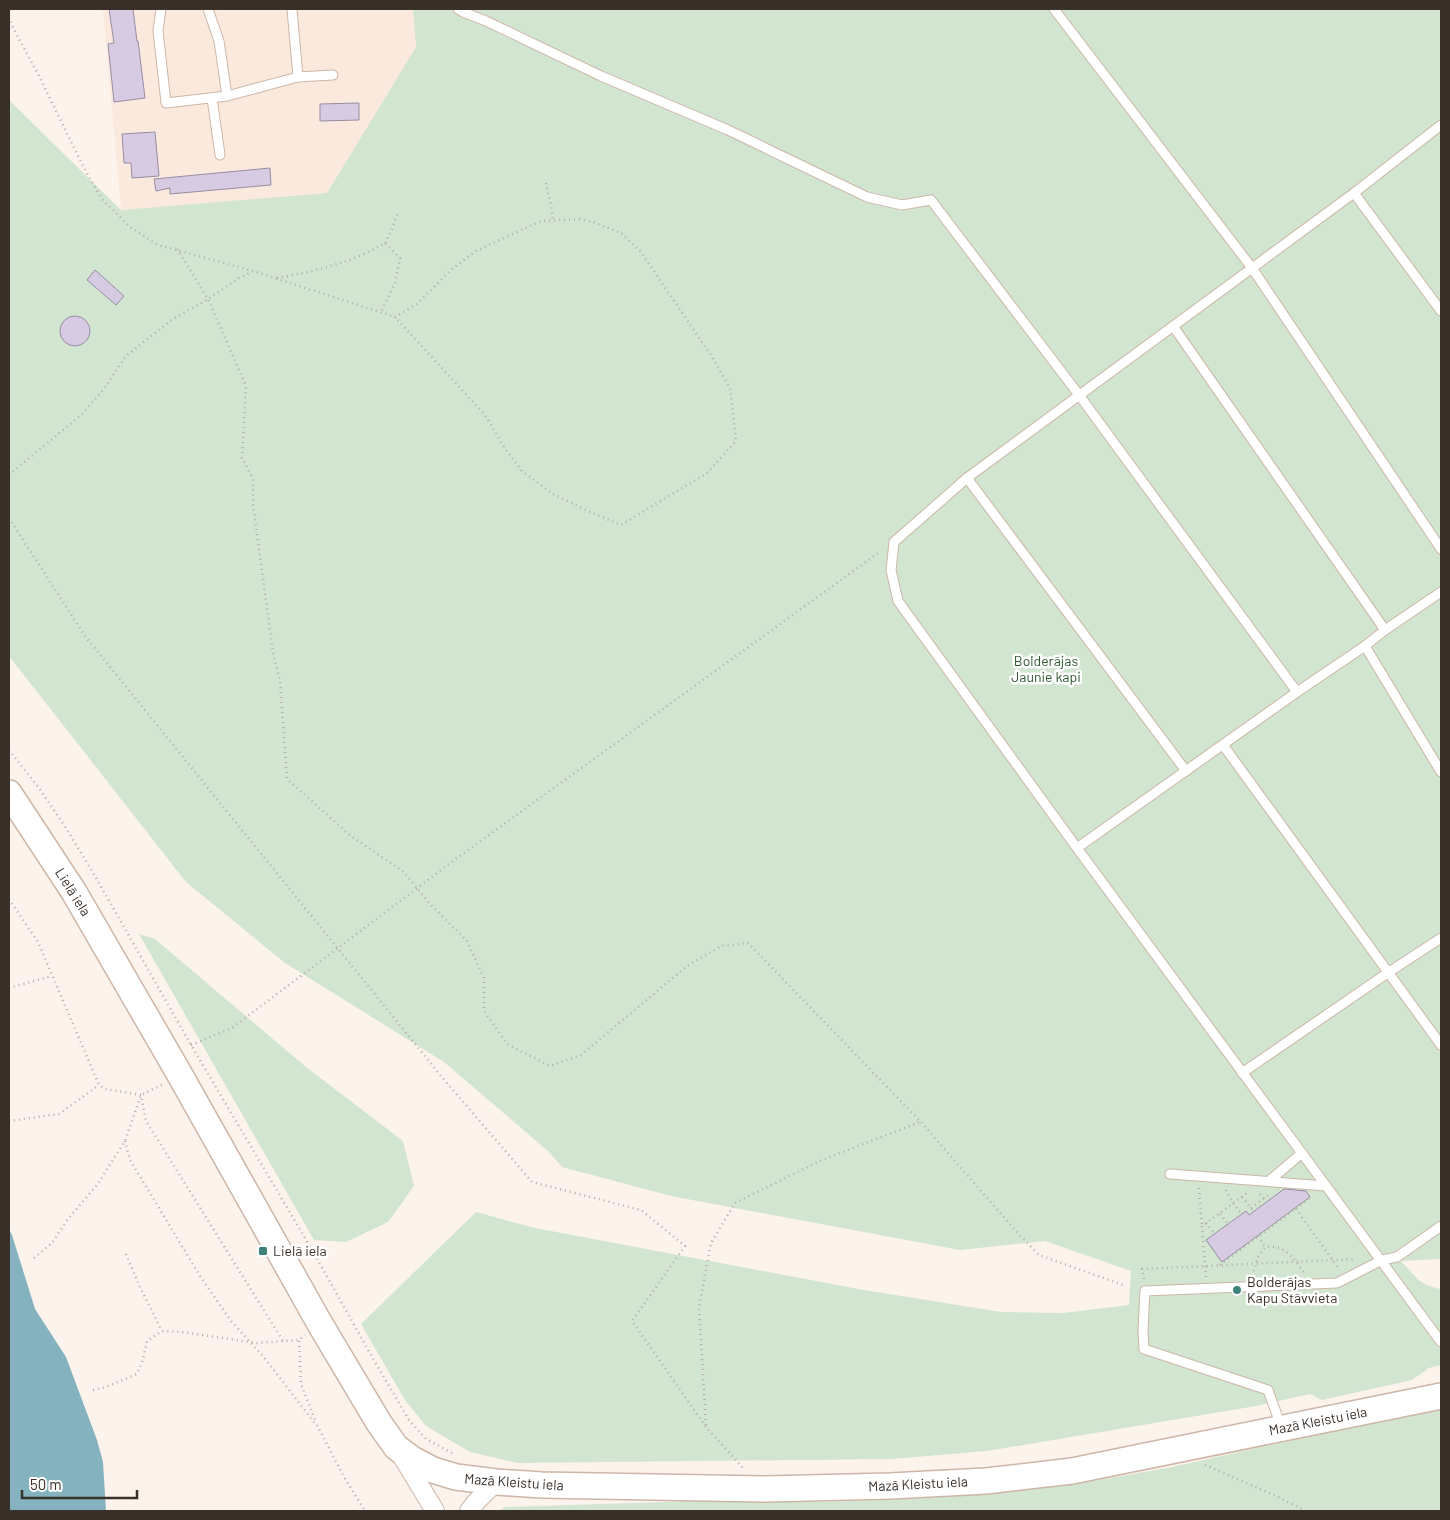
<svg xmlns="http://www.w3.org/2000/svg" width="1450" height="1520" viewBox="0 0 1450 1520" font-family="Barlow,sans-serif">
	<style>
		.built { fill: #fce9dd }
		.green { fill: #d1e5d0 }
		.water { fill: #84b2be }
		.building { fill: #d6cbe3; stroke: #968da2 }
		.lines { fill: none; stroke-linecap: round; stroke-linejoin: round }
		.service-casing { stroke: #cdb6a7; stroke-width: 11 }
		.minor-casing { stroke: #cdb6a7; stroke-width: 20 }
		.secondary-casing { stroke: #cdb6a7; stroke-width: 28 }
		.path { stroke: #b5aca6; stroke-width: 2.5; stroke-dasharray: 1 4; stroke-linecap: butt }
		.service { stroke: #fff; stroke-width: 9 }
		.minor { stroke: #fff; stroke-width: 18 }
		.secondary { stroke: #fff; stroke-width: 25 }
		.poi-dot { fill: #3e8379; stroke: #fff; stroke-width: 2 }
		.labels { text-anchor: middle; stroke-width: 5; stroke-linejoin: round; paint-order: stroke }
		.park-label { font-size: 14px; fill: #2f5930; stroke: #fff }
		.street-label { font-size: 14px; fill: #39302a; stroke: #fff }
		.poi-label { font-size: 14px; fill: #39302a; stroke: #fff; text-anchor: start }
	</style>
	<rect width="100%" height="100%" fill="#fdf3ed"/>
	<path class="built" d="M103,9H413L416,47L327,193L121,210Z"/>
	<g class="green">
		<path d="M413,9H1441V1259L1401,1261C1416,1277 1419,1285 1441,1289V1365L1429,1368L1412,1380L1322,1400L1310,1394L1256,1406L987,1451L892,1459L518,1463L470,1452L426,1426L405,1400L361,1324L476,1212L535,1228L858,1289L1001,1312L1063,1313L1129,1305L1131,1271L1045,1241L960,1250L671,1196L562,1167L549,1152L444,1062L285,963L186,882L9,656V100L121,210L327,193L416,47Z"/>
		<path d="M139,934L155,939L306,1067L403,1141L414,1186L388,1222L346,1242L314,1240Z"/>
		<path d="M1441,1407V1511H499L505,1507L697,1501L822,1502L929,1498L1087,1482L1172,1467Z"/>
	</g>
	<path class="water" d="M9,1229L12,1235L35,1309L66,1357L97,1440L103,1462L106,1511H9Z"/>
	<g class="building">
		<path d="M109,9H133L137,41H138L145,98L114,102L108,44L114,43Z"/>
		<path d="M359,103V120L320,121V104Z"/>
		<path d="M155,132L159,176L132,178L131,163H124L122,134Z"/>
		<path d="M270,168L271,185L170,194V188L156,191L154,179Z"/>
		<path d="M95,270L124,296L116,305L87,280Z"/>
		<circle cx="75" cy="331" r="15"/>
		<path d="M1284,1189L1306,1191L1310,1197L1222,1262L1206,1240L1246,1211L1249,1215Z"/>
	</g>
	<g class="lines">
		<defs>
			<g id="service">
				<path d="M161,9L158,31L166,103L227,96L298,77L333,75"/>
				<path d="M208,9L219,41L227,96"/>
				<path d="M292,9L298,77"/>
				<path d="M458,9L463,12L486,21L601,76L728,130L867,197L902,205L931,200L1079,395L1297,692"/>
				<path d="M1054,9L1252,268L1441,549"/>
				<path d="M212,98L220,155"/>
				<path d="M1441,125L1354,193L967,478L894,542L891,570L898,601L1077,848L1441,1342"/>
				<path d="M1354,193L1441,311"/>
				<path d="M1173,326L1385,630"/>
				<path d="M967,478L1186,771"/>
				<path d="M1365,646L1441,772"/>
				<path d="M1223,745L1441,1045"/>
				<path d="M1077,848L1297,692L1365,646L1385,630L1441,592"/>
				<path d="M1242,1073L1389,972L1441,938"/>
				<path d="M1170,1174L1326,1186"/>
				<path d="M1269,1181L1302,1153"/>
				<path d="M1279,1428L1277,1415L1268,1390L1144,1349L1143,1330L1145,1291L1337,1283L1382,1260L1397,1257L1441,1226"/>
			</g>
			<g id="minor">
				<path d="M400,1453L435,1511"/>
				<path d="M469,1511L476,1502L496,1482"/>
			</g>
			<path id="secondary" d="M9,793L74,892L180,1075L320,1324L379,1423L396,1447L412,1459L433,1470L456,1477L496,1482L542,1485L765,1489L890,1486L986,1481L1072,1471L1441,1396"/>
		</defs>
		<use href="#service" class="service-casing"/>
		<use href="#minor" class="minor-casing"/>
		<use href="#secondary" class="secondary-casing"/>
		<g class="path">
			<path d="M9,17L13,28L38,74L84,168L102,199L130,227L158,245L253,271L395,317L417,304L452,269L476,251L541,221L579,219L593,222L621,233L641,252L712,357L730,388L736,441L707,473L621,525L590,512L553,494L522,471L506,450L485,415L395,317"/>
			<path d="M546,183L552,210L553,220"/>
			<path d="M385,243L391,231L398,212"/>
			<path d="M177,249L208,299L246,386L242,458L253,479V504L273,653L280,681L287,779L351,836L404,872L429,903L467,941L484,978V1011L507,1044L550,1066L581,1055L687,966L721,946L748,943L921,1122L1015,1230L1039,1255L1126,1286"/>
			<path d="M277,278C316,271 351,263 385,243L400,258L395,283L381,312"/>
			<path d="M9,475L81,415L103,390L126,356L173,319L208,299L239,278L252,272"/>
			<path d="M9,518L85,636L441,1076L532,1182L641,1210L685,1246L632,1321L706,1427L744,1469"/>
			<path d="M9,750L39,788L66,828L95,876L191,1045L315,1255L372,1357L409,1420L426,1439L452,1453"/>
			<path d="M9,899L38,942L99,1085L105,1089L141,1095L146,1121L283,1341"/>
			<path d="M9,988L52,976"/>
			<path d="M191,1045L232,1028L453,861L881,551"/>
			<path d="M9,1121L59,1114L99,1085"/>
			<path d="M125,1141L130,1160L200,1276L231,1321L263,1356L316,1425"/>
			<path d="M1199,1188L1202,1226"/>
			<path d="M1226,1190L1233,1203L1241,1214"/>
			<path d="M1260,1194L1267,1202"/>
			<path d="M1242,1197L1254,1212"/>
			<path d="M1251,1208L1271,1193"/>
			<path d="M1296,1209L1339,1269"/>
			<path d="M1220,1214L1228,1224"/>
			<path d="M1206,1223L1215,1234"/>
			<path d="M1258,1236L1265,1247"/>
			<path d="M126,1254L139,1285L162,1331"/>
			<path d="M34,1258L52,1243L68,1219L97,1185L125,1141L141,1095L163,1084"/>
			<path d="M1220,1265L1310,1198"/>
			<path d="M1252,1276L1258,1257L1265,1247C1284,1244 1295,1259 1304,1273"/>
			<path d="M1206,1277L1202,1226L1247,1193"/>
			<path d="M1144,1279L1142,1269L1356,1259"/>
			<path d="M299,1341L301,1384L315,1420"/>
			<path d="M93,1390L106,1387L137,1374L143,1360L147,1341L162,1331L182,1332L257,1343L299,1340L305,1335"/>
			<path d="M317,1425L344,1477L365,1511"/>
			<path d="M706,1425L699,1307L711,1243L735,1203L822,1160L920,1122"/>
			<path d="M1205,1465L1276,1496L1306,1511"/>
		</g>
		<use href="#service" class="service"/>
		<use href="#minor" class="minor"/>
		<use href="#secondary" class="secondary"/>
	</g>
	<g class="poi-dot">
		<rect x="258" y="1246" width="10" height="10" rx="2.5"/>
		<circle cx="1237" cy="1290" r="5"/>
	</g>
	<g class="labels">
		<g class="park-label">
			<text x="1046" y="666">Bolderājas<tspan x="1046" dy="16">Jaunie kapi</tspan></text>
		</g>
		<g class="street-label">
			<text transform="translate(73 892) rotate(58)" y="5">Lielā iela</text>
			<text transform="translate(1318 1421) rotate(-11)" y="5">Mazā Kleistu iela</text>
			<text transform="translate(514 1482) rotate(4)" y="5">Mazā Kleistu iela</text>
			<text transform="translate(918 1484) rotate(-3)" y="5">Mazā Kleistu iela</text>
		</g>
		<g class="poi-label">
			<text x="273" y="1256">Lielā iela</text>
			<text x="1247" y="1287">Bolderājas<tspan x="1247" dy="16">Kapu Stāvvieta</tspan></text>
		</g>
	</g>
	<rect width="1450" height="1520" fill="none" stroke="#39302a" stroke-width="20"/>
	<path d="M22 1490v8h115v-8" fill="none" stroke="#39302a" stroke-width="2.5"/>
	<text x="30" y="1490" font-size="15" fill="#39302a" stroke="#ffffff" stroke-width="4" paint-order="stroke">50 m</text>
</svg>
